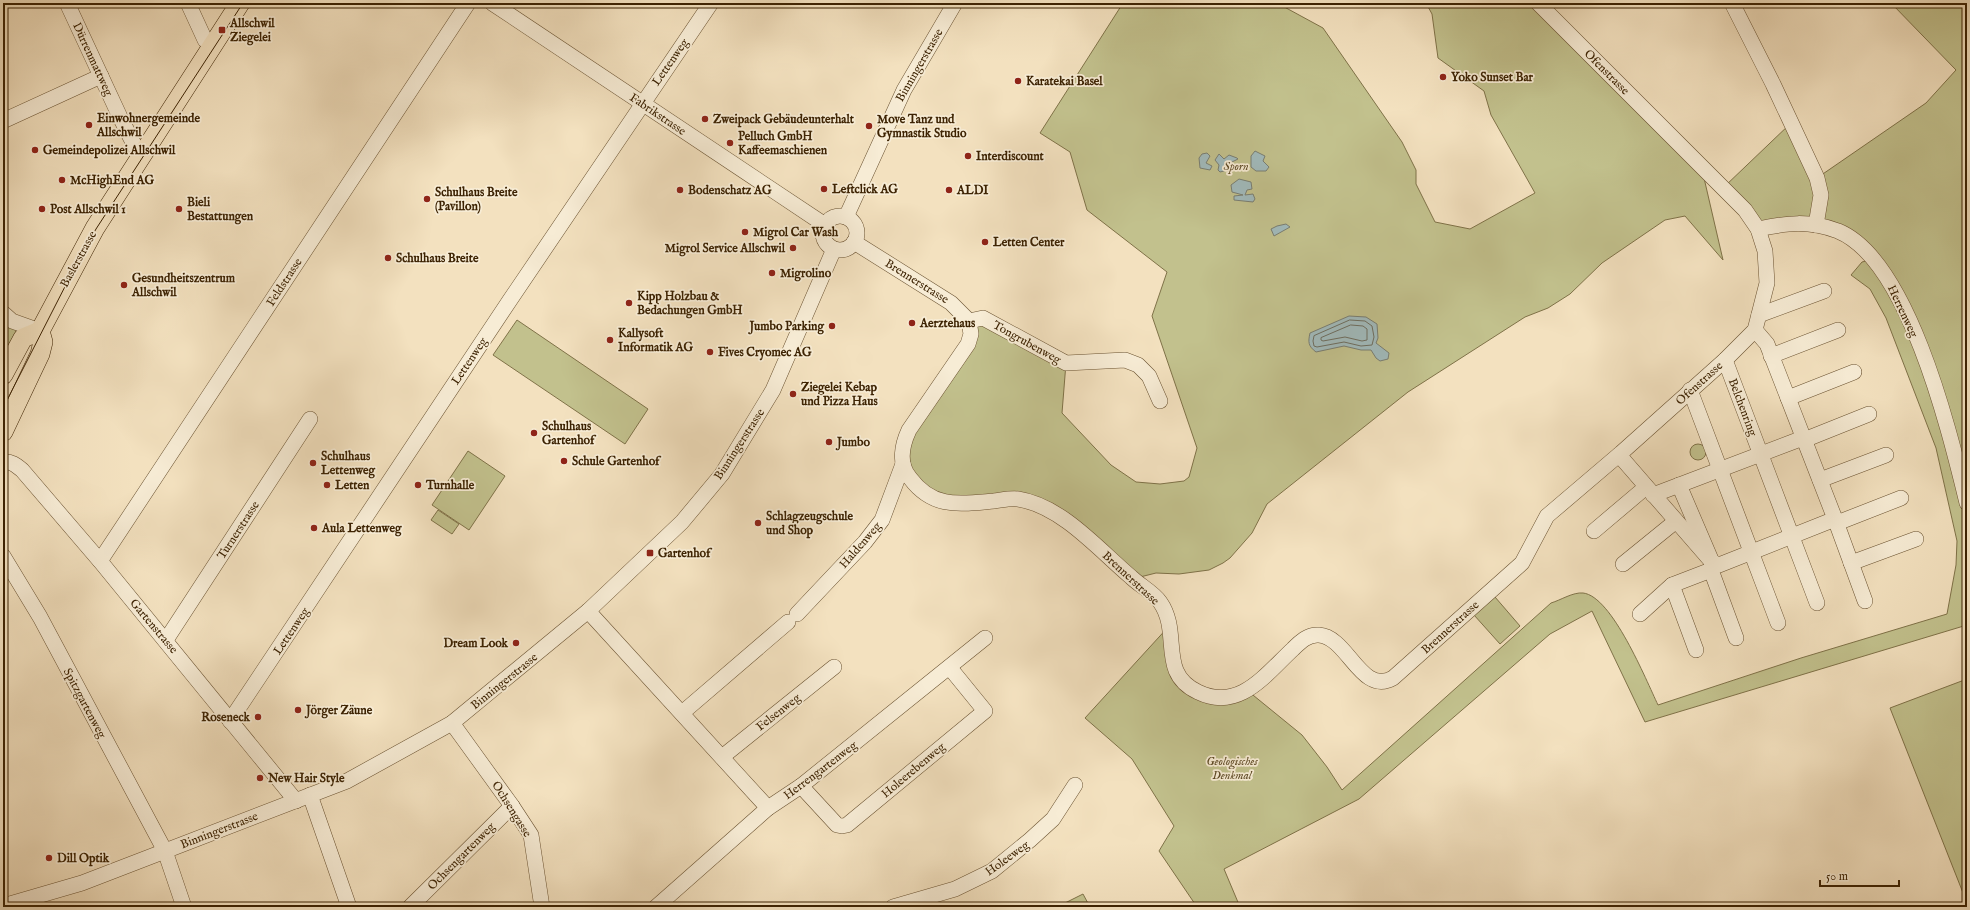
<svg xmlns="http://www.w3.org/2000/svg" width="1970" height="910" viewBox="0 0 1970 910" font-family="'IM FELL English',serif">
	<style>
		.green { fill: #c2c18d; stroke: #7f7248 }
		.water { fill: #a1bbbd; stroke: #797e72 }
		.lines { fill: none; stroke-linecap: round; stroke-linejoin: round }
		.shore { stroke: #6e6e60; stroke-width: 1 }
		.minor-casing { stroke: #6a5231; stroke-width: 16 }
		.major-casing { stroke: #3c2202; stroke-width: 20 }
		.minor { stroke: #f7ecd5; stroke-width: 15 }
		.major { stroke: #f3e1bf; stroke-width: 19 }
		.tram { stroke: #3c2202; stroke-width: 1 }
		.poi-dot { fill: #8f2418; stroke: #f7ecd5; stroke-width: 1.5 }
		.labels { text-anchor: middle; stroke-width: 3.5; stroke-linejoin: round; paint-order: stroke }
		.poi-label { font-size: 12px; font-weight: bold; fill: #3c2202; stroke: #f7ecd5; text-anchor: start }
		.street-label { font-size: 12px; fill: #3c2202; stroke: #f7ecd5 }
		.park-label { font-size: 12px; font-style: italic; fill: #5e4a25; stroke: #f7ecd5 }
	</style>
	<rect width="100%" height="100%" fill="#f3e1bf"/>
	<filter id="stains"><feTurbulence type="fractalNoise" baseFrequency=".005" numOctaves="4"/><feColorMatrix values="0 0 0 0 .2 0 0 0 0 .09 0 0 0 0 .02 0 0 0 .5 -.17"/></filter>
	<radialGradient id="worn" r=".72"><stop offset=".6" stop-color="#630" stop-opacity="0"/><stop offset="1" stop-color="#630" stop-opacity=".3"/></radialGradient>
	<g class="green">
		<path d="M1123,3H1277L1323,28L1402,142L1416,170V184L1435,222L1470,229L1535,193L1491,115L1484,91L1438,58L1432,14L1426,3H1539L1704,178L1723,260L1685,216L1665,220L1602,263L1570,294L1548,308L1525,317L1408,392L1267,504L1252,533L1230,558L1223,563L1209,570L1179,574L1156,573L1132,579L1037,504L943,502L906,474L909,430L968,344L969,321L983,318L1066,363L1062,413L1111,465L1136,482L1160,484L1184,481L1189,477L1197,448L1152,316L1167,272L1087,210L1070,152L1040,133Z"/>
		<path d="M1891,3H1967V625L1645,722L1592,611L1550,634L1359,799L1224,869L1240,907H1197L1159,851L1174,826L1132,759L1085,718L1170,625L1173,663L1193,690L1248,691L1302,735L1327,767L1342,790L1551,603C1561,600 1573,592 1583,593C1612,596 1646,680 1658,705L1801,658L1947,614L1956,565L1957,541L1936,448L1886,318L1870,289L1851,275L1862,262L1874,259L1839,232L1758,229L1724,187L1791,123L1817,178L1926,103L1956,70Z"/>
		<path d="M3,313L16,330L19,344L3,375Z"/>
		<path d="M517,320L648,409L625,444L493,355Z"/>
		<circle cx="1698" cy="452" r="8"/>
		<path d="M468,451L505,476L469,530L432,505Z"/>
		<path d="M438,510L459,524L452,534L431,520Z"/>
		<path d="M1495,597L1520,626L1500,644L1474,615Z"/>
		<path d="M1967,679V903L1890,708Z"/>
		<path d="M1083,894L1090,907H1057Z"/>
	</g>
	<g class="water">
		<path d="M1255,151L1265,156L1263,161L1269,167L1266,171H1256L1251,167V156Z"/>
		<path d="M1202,154L1207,153L1210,156L1206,163L1212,166L1210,170L1200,168L1199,158Z"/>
		<path d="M1219,154L1224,159L1229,155L1237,158L1238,159L1230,163L1228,170L1220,172L1218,170L1219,165L1215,160Z"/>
		<path d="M1239,179L1251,182L1252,189L1247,190L1245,195L1253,194L1255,199L1253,202L1234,200V196L1243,195L1232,192L1231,185Z"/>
		<path d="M1286,224L1290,227L1274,236L1271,229L1277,226Z"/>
		<path d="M1349,316L1366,317L1377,324L1378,338L1376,343L1389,353L1388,359L1380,361L1376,358L1371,350H1361L1344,346L1316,352C1308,346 1308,342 1310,333Z"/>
	</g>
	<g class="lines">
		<g class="shore">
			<path d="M1350,320L1365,321L1372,326L1374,337L1372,345L1361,346L1344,342L1317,347L1314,346L1313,341L1314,336Z"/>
			<path d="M1351,325L1363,326L1367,329V340L1362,341L1345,337L1323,341L1321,340V338Z"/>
		</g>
		<defs>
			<g id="minor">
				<path d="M67,3L120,117L141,158"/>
				<path d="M188,3L205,40L211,45L218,35"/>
				<path d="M492,3L825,225"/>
				<path d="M1732,3L1773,84L1817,178L1821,195L1816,225"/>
				<path d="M3,121L101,76"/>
				<circle cx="840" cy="233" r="17"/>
				<path d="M846,217L904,90L955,3"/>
				<path d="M1758,229C1788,223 1808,220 1838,231C1909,260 1950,434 1967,503"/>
				<path d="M854,242L951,303L969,321L971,334L968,344L909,430C902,445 898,464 910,478C933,509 959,504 994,501C1002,500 1011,498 1018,499C1037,502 1053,511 1068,522C1090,538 1110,559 1131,577C1139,585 1153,592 1160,602C1182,633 1157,673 1198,692C1239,712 1265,675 1293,649C1300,642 1308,634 1319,635C1348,637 1361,696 1393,678L1522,563L1547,516L1621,453L1725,360L1755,330L1767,283L1765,251L1758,229L1745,210L1538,3"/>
				<path d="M3,313L12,321L40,331"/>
				<path d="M1759,315L1824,291"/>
				<path d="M969,321L983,318L1066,363L1125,360L1138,365L1149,376L1160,401"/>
				<path d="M1771,356L1838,330"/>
				<path d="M1725,360L1817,603"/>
				<path d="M1690,390L1778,623"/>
				<path d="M1788,398L1854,372"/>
				<path d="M1804,440L1869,414"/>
				<path d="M1619,455L1712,562L1719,565L1835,519L1767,344L1755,330"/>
				<path d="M3,462C11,461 16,465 22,470L100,561L296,801"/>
				<path d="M1820,480L1886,455"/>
				<path d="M1679,485L1712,562L1711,570L1736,638"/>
				<path d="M1653,495L1803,438"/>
				<path d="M1835,519L1865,601"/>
				<path d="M1837,523L1901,498"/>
				<path d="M1594,531L1646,487"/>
				<path d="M3,556L40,617L165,851L184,907"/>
				<path d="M100,561L468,3"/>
				<path d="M1851,563L1916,539"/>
				<path d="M1623,564L1676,521"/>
				<path d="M588,611L768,808"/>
				<path d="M797,614L865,542L882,520L903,464"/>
				<path d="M1640,614L1672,585"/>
				<path d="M166,640L310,419"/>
				<path d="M1696,650L1672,585L1711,570"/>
				<path d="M682,713L788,622"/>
				<path d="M230,721L510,300L711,3"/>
				<path d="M452,723L512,806L531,835L542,907"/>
				<path d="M722,757L834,667"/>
				<path d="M801,786L837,825L842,826L847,825L985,711L950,668"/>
				<path d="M310,795L349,907"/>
				<path d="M3,906L82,883L347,781L452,723L588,611L682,522L722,474L773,390L834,249"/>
				<path d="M410,907L512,806"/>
				<path d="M656,907L768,808L801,786L985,638"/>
				<path d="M893,907L955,889L992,871L1030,840L1053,819L1075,785"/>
			</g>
			<g id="major">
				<path d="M3,375L23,338L40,331"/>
				<path d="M3,432L40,354L43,342L40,331L95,228L240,3"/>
			</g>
		</defs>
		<use href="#minor" class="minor-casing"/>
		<use href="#major" class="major-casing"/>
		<use href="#minor" class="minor"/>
		<use href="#major" class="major"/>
		<path class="tram" d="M3,408L76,265L96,229L243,3"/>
	</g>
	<g class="poi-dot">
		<rect x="218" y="26" width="8" height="8" rx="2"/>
		<circle cx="1443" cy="77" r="4"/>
		<circle cx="1018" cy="81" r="4"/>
		<circle cx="705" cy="119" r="4"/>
		<circle cx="89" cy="125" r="4"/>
		<circle cx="869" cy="126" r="4"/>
		<circle cx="730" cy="143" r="4"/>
		<circle cx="35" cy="150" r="4"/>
		<circle cx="968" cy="156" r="4"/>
		<circle cx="62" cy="180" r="4"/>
		<circle cx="824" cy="189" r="4"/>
		<circle cx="680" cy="190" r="4"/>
		<circle cx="949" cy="190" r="4"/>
		<circle cx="427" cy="199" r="4"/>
		<circle cx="42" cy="209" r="4"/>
		<circle cx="179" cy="209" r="4"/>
		<circle cx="745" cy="232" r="4"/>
		<circle cx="985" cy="242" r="4"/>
		<circle cx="793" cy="248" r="4"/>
		<circle cx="388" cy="258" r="4"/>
		<circle cx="772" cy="273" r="4"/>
		<circle cx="124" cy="285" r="4"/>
		<circle cx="629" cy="303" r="4"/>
		<circle cx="912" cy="323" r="4"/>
		<circle cx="832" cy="326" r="4"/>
		<circle cx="610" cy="340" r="4"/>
		<circle cx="710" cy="352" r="4"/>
		<circle cx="793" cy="394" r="4"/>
		<circle cx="534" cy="433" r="4"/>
		<circle cx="829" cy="442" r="4"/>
		<circle cx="564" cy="461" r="4"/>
		<circle cx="313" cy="463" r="4"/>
		<circle cx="327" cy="485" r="4"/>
		<circle cx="418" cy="485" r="4"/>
		<circle cx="758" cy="523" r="4"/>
		<circle cx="314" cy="528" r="4"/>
		<rect x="646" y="549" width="8" height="8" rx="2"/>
		<circle cx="516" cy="643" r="4"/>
		<circle cx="298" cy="710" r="4"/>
		<circle cx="258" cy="717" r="4"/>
		<circle cx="260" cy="778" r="4"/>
		<circle cx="49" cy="858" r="4"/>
	</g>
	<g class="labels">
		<g class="poi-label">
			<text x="230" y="27">Allschwil<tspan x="230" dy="14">Ziegelei</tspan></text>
			<text x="1451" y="81">Yoko Sunset Bar</text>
			<text x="1026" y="85">Karatekai Basel</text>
			<text x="97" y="122">Einwohnergemeinde<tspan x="97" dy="14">Allschwil</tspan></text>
			<text x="713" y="123">Zweipack Gebäudeunterhalt</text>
			<text x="877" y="123">Move Tanz und<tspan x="877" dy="14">Gymnastik Studio</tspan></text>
			<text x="738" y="140">Pelluch GmbH<tspan x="738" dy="14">Kaffeemaschienen</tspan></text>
			<text x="43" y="154">Gemeindepolizei Allschwil</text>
			<text x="976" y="160">Interdiscount</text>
			<text x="70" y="184">McHighEnd AG</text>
			<text x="832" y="193">Leftclick AG</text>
			<text x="688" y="194">Bodenschatz AG</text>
			<text x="957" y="194">ALDI</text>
			<text x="435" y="196">Schulhaus Breite<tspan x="435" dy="14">(Pavillon)</tspan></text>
			<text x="187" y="206">Bieli<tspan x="187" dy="14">Bestattungen</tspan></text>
			<text x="50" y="213">Post Allschwil 1</text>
			<text x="753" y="236">Migrol Car Wash</text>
			<text x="993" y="246">Letten Center</text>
			<text x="785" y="252" text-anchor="end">Migrol Service Allschwil</text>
			<text x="396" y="262">Schulhaus Breite</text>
			<text x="780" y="277">Migrolino</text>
			<text x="132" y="282">Gesundheitszentrum<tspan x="132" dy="14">Allschwil</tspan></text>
			<text x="637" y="300">Kipp Holzbau &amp;<tspan x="637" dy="14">Bedachungen GmbH</tspan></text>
			<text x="920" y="327">Aerztehaus</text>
			<text x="824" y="330" text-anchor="end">Jumbo Parking</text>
			<text x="618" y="337">Kallysoft<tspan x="618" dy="14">Informatik AG</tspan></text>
			<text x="718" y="356">Fives Cryomec AG</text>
			<text x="801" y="391">Ziegelei Kebap<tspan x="801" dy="14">und Pizza Haus</tspan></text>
			<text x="542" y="430">Schulhaus<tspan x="542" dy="14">Gartenhof</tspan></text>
			<text x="837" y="446">Jumbo</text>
			<text x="321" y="460">Schulhaus<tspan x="321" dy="14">Lettenweg</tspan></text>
			<text x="572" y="465">Schule Gartenhof</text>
			<text x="335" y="489">Letten</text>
			<text x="426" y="489">Turnhalle</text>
			<text x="766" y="520">Schlagzeugschule<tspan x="766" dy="14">und Shop</tspan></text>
			<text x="322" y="532">Aula Lettenweg</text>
			<text x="658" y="557">Gartenhof</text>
			<text x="508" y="647" text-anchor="end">Dream Look</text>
			<text x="306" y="714">Jörger Zäune</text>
			<text x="250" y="721" text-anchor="end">Roseneck</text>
			<text x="268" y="782">New Hair Style</text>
			<text x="57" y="862">Dill Optik</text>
		</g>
		<g class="street-label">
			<text transform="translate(93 59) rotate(65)" y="4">Dürrenmattweg</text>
			<text transform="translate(670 62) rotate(-55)" y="4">Lettenweg</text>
			<text transform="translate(919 65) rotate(-60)" y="4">Binningerstrasse</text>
			<text transform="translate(1607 72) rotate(45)" y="4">Ofenstrasse</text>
			<text transform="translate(658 114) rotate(34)" y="4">Fabrikstrasse</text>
			<text transform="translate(78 259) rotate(-61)" y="4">Baslerstrasse</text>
			<text transform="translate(917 281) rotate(32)" y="4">Brennerstrasse</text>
			<text transform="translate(284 282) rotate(-57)" y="4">Feldstrasse</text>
			<text transform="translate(1903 311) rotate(65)" y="4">Herrenweg</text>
			<text transform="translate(1027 342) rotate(29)" y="4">Tongrubenweg</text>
			<text transform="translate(469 361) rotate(-56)" y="4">Lettenweg</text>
			<text transform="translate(1699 383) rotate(-42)" y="4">Ofenstrasse</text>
			<text transform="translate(1743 407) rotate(69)" y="4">Belchenring</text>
			<text transform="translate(739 444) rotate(-57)" y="4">Binningerstrasse</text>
			<text transform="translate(238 530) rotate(-57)" y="4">Turnerstrasse</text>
			<text transform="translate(860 545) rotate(-49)" y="4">Haldenweg</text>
			<text transform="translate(1131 578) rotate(43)" y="4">Brennerstrasse</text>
			<text transform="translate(154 626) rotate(50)" y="4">Gartenstrasse</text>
			<text transform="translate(1450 627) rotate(-42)" y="4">Brennerstrasse</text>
			<text transform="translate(291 631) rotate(-56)" y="4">Lettenweg</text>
			<text transform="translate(504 681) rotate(-39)" y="4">Binningerstrasse</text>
			<text transform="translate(85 703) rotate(62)" y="4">Spitzgartenweg</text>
			<text transform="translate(778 712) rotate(-38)" y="4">Felsenweg</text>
			<text transform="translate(820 770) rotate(-37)" y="4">Herrengartenweg</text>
			<text transform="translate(913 770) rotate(-40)" y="4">Holeerebenweg</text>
			<text transform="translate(512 809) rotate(58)" y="4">Ochsengasse</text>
			<text transform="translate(219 830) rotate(-21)" y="4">Binningerstrasse</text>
			<text transform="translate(461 856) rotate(-45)" y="4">Ochsengartenweg</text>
			<text transform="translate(1007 858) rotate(-36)" y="4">Holeeweg</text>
		</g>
		<g class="park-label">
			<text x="1236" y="170">Sporn</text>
			<text x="1232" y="765">Geologisches<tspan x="1232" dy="14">Denkmal</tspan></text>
		</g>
	</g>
	<rect width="1970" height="910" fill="none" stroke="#f3e1bf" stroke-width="16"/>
	<rect x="4" y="4" width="1962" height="902" fill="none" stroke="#3c2202" stroke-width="2"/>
	<rect x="8" y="8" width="1954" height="894" fill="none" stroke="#3c2202"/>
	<path d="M1820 880v6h79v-6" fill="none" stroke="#3c2202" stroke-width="2"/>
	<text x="1826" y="880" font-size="12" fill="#3c2202" stroke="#f7ecd5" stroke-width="3" paint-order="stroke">50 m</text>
	<rect width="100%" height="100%" filter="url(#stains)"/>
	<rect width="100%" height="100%" fill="url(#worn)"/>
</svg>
